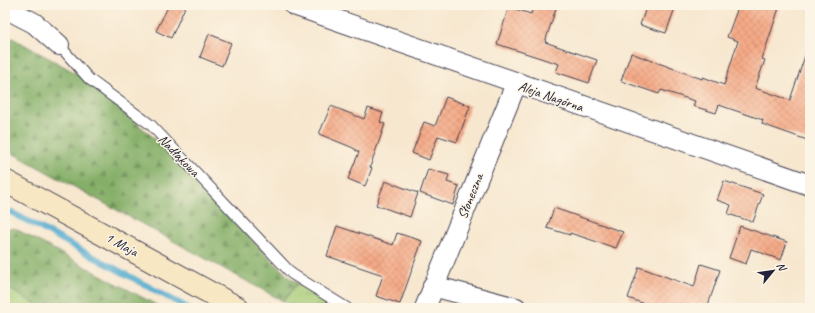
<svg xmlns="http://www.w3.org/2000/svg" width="815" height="313" viewBox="0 0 815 313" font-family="Caveat,sans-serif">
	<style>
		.grass { fill: url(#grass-tufts); stroke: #647658 }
		.forest { fill: url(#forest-firs); stroke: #536851 }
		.green { fill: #a5cb76; stroke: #647658 }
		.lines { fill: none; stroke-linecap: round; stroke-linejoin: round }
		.stream { stroke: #52abcf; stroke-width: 6 }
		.building { fill: url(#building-cross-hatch) }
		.lane-casing { stroke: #424051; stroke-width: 12 }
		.street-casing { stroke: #424051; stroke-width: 22 }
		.secondary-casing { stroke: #424051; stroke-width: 24 }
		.lane { stroke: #fff; stroke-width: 10 }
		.street { stroke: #fff; stroke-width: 20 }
		.secondary { stroke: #f8e7c3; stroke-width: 22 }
		.labels { text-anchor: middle; stroke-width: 3; stroke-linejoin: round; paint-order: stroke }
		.street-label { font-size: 14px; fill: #22223b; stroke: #fcf5e5 }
	</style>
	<defs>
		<pattern id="grass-tufts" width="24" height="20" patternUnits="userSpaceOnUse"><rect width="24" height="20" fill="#a5cb76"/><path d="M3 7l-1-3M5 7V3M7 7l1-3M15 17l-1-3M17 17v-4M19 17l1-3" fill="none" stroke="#8eae67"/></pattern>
		<pattern id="forest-firs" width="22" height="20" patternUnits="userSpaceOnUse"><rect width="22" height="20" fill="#84af67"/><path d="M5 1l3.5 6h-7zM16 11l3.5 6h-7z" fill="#6c8e56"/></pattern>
		<pattern id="building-cross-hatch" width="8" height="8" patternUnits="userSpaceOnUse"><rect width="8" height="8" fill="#f5aa87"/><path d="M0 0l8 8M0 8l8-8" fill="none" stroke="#d29275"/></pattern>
	</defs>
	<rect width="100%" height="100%" fill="#fcf5e5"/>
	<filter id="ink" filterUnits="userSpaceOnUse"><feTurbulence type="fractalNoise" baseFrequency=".025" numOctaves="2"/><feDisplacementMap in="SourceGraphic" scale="8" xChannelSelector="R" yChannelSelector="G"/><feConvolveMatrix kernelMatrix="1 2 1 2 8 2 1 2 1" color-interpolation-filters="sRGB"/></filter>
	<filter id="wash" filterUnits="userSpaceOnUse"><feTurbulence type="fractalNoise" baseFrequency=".012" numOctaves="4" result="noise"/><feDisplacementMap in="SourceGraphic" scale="16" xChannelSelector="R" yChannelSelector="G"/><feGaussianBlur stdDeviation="0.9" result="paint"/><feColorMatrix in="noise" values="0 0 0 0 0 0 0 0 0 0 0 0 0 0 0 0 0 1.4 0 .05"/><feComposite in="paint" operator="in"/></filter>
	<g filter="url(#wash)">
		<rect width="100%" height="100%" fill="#f7e7cf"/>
		<path class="grass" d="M298,283L334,308H299L283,301Z"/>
		<g class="forest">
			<path d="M5,34L85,78L163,146L216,204L290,278L298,283L283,301L5,149Z"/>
			<path d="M14,228L162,308H43L5,287V230Z"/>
		</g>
		<path class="green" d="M5,287L43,308H5Z"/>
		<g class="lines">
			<path class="stream" d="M9,211L188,308"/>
		</g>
		<g id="blocks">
			<g class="building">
				<path d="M169,5H186L171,38L156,31Z"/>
				<path d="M533,5H557L545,42L597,60L589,83L556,72L559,64L497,44L509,7L531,14Z"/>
				<path d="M647,5H676L666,33L640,25Z"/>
				<path d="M739,5H780L762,59L765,60L755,88L790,100L807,50H810V141L762,124L763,120L719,105L716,113L693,106L695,101L661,90L659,94L621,81L631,53L702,79L703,77L724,85L738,41L727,37Z"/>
				<path d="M209,34L231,43L222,66L200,57Z"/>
				<path d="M446,97L470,106L457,142L438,136L429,160L412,153L424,122L435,126Z"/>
				<path d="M331,106L364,119L368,108L383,113L380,122L385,124L370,167L372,168L365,186L348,179L359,152L355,150V149L351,147L319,134Z"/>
				<path d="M428,169L449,175L447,182L459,186L453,205L420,193Z"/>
				<path d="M385,181L418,193L410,217L376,205Z"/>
				<path d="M724,181L763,194L753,222L728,214L731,205L717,200Z"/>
				<path d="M554,208L623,232L616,248L570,233V235L547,228Z"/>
				<path d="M337,226L393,245L397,233L422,241L400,304L376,296L383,275L327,256Z"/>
				<path d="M740,226L787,242L781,260L751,249L746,264L729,258Z"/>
				<path d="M701,264L720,270L707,308H656L628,298L639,267L694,287Z"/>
			</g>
		</g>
	</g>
	<g filter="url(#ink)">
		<use href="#blocks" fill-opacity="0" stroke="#424051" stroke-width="1"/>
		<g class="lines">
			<defs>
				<path id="lane" d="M59,45L89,79L151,125L292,274L347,308"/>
				<g id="street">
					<path d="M294,5L810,185"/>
					<path d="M5,8L34,23L59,45"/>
					<path d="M433,286L516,308"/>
					<path d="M425,308L516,84"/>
				</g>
				<path id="secondary" d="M5,181L238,308"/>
			</defs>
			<use href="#lane" class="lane-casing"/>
			<use href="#street" class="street-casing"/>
			<use href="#secondary" class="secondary-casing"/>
			<use href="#lane" class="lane"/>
			<use href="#street" class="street"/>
			<use href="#secondary" class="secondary"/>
		</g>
	</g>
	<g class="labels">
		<g class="street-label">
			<text transform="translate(551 96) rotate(19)" y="5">Aleja Nagórna</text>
			<text transform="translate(179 155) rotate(46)" y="5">Nadłąkowa</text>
			<text transform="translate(470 196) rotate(-68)" y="5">Słoneczna</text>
			<text transform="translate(122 244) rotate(29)" y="5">1 Maja</text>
		</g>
	</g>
	<rect width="815" height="313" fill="none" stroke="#fcf5e5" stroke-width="20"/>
	<g transform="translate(773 271) rotate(61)" stroke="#fcf5e5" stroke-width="3" paint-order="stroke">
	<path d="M0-3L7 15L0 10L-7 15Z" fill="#22223b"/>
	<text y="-6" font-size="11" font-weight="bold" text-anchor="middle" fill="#22223b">N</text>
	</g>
</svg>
